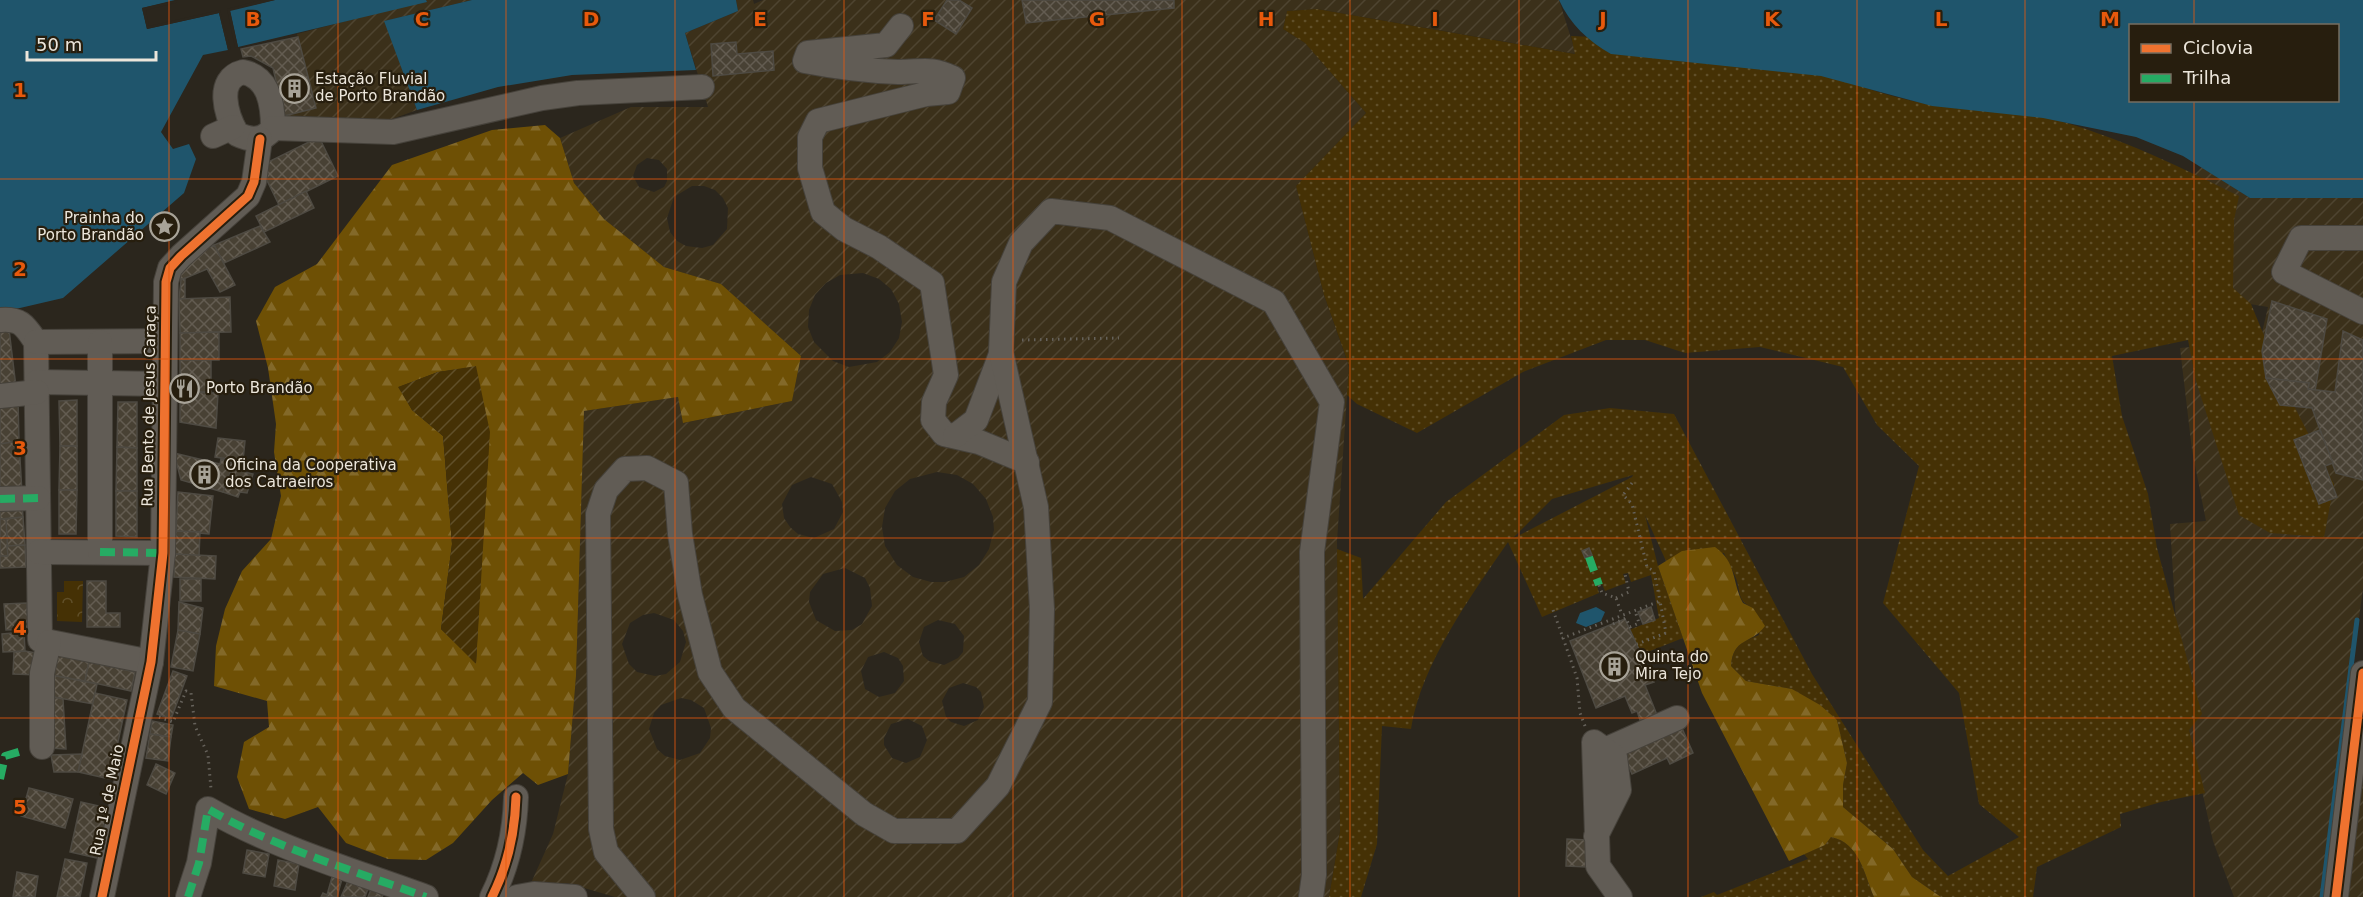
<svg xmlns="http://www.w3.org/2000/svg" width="2363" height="897" viewBox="0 0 2363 897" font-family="'DejaVu Sans',sans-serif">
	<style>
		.industrial { fill: url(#industrial-furrows); fill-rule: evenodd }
		.grass { fill: url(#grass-dots); fill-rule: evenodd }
		.forest { fill: url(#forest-firs); fill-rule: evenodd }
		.park { fill: url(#park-crowns) }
		.garden { fill: url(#garden-furrows) }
		.water { fill: #1f556c; fill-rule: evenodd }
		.pier { fill: #2b261d }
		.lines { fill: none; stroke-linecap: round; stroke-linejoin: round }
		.stream { stroke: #1f556c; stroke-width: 5 }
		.building { fill: url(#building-cross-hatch); stroke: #4e4a42; stroke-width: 1.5 }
		.minor-casing { stroke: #46423b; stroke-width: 26 }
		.path { stroke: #66625b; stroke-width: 3; stroke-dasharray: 1.5 4.5; stroke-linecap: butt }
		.minor { stroke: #615c55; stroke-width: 24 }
		.quiet { stroke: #26ab63; stroke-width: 8; stroke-dasharray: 15 8; stroke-linecap: butt }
		.cycleway-casing { stroke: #271e0e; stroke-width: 13 }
		.cycleway { stroke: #ef722f; stroke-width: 9 }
		.grid { fill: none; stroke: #e8590c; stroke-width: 1.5; stroke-opacity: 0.55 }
		.labels { text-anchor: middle; stroke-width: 4.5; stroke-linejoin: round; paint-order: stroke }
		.poi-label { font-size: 15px; fill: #ece6db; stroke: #271e0e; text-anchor: start }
		.street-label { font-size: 15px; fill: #ece6db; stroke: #271e0e }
		.grid-label { font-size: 20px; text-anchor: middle; font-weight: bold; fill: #e8590c; stroke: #271e0e; stroke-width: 4.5; stroke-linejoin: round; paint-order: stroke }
	</style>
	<defs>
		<pattern id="industrial-furrows" width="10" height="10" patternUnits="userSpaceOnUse" patternTransform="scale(1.5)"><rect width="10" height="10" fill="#3b301a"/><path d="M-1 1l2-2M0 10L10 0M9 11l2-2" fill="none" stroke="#4e4430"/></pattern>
		<pattern id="grass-dots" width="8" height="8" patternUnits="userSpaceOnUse" patternTransform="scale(1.5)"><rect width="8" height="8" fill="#453105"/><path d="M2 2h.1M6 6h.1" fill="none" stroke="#604f29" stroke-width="1.8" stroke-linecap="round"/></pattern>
		<pattern id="forest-firs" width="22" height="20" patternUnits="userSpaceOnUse" patternTransform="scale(1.5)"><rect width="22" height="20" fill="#6e5005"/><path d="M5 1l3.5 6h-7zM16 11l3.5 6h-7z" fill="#836929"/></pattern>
		<pattern id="park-crowns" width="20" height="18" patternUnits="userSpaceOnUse" patternTransform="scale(1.5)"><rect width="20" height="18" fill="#453105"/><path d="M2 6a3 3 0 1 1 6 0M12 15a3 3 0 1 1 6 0" fill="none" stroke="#604f29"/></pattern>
		<pattern id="garden-furrows" width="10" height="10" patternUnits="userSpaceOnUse" patternTransform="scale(1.5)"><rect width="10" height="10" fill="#453105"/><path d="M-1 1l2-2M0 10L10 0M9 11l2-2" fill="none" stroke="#604f29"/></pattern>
		<pattern id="building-cross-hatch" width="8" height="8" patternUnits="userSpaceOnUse" patternTransform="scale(1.5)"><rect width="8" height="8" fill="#484134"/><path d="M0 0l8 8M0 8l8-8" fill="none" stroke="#635c51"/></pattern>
	</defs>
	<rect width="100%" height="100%" fill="#2b261d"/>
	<g class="industrial">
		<path d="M426,0H472L385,21L417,110L381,123L284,116L316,108L297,34Z"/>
		<path d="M736,0H753L754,4L763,0H1559L1576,54L1317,9L1287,11L1283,29L1305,43L1366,113L1296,186L1324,295L1349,367L1337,541L1340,831L1329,897H615L567,883H531L553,834L568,774L576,676L584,411L678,397L684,423L792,401L801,356L721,284L664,267L604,219L574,183L560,138L631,107H708L685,33L738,11ZM647,158L659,160L667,169V181L664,187L654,192L639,187L633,176L637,165ZM692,186H704L715,190L723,198L728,208L727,229L713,245L702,248L686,246L677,241L670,232L667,218L674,197ZM863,273L879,279L891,289L899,304L902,322L899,338L890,352L877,362L849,367L833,361L814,342L808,327L809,310L815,295L826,283L840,275ZM937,472L957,475L973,484L986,499L993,517L994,530L989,549L979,565L964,577L945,582H931L913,577L897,565L885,546L882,527L885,508L895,491L910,479ZM811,477L832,484L842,502L843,512L834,529L814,538L798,534L790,527L784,518L782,504L792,485ZM845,568L865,578L870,588L872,606L862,624L852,630L835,631L816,620L809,602L810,592L823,574ZM654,613L674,620L683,631L686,642L680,662L666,674L655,676L637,672L629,664L622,644L630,623L643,615ZM938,620L955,624L964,636L963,652L958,658L944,665L929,661L923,656L919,642L924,627ZM884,652L898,658L903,666L904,681L895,693L879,697L865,689L861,671L868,657ZM963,683L976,687L981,692L984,707L978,720L964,726L951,722L946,717L942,701L949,688ZM681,698L691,700L704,708L711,728L710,738L700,753L680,760L665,756L657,749L649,729L654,713L661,705ZM908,719L922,726L927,740L920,757L906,763L892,758L884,745V738L891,724Z"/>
		<path d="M2202,167L2250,198H2363V589L2333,804L2324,897H2234L2213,841L2180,689L2170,524L2206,521L2192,450L2180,348L2260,341L2268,307L2177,292L2161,206Z"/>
		<path d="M2363,753V897H2346Z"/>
	</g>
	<g class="grass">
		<path d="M1317,9L1575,54L1571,36L1639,39L1835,78C1873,91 1915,104 1954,108C1975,111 1998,107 2018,111C2096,126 2169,161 2239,196L2234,220L2233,288L2251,304L2290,398L2334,484L2324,537L2270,533L2239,515L2196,381L2188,340L2112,356L2122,416L2148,494L2157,548L2202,714L2189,730L2205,793L2161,802L2120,814L2121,827L2037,867L2033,897H1941L1912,877L1893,849L1843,807V785L1847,763L1837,720L1792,689L1746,681L1731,666C1733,645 1742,642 1759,635L1753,608C1735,600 1742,591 1735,576C1732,568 1727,561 1724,553L1676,557L1666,561L1645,515L1658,566L1683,638L1640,655L1629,630L1659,618L1651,575L1631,582L1628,573L1623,574L1626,583L1605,591L1602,584L1597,586L1599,593L1542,617L1508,542C1471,596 1421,664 1411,729L1382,726L1377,844L1361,897H1329L1340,831L1337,549L1361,558L1363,599L1446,502L1564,415L1610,408L1674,414L1812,674L1923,850L1948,876L2019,837L1979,804L1959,693L1883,603L1919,466L1877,425L1843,367L1760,347L1685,353L1645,340H1606L1523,372L1417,433L1357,404L1347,395L1349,366L1324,295L1296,186L1366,113L1305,43L1283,29L1287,11ZM1633,475L1632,477L1512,539L1552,499Z"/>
		<path d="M1831,837C1860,843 1864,874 1874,897H1701L1714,892L1717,895L1808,859L1804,854L1825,845Z"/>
	</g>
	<g class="forest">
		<path d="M545,125L560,138L574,183L604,219L664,267L721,284L801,356L792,401L683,423L678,397L584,411L576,676L568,774L538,785L523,773L492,800L453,843L426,860L388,859L346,843L318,807L285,819L249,809L237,777L244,742L269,727L267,701L214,686L216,646L225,609L242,571L271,539L281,496L274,452L276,424L268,368L256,321L275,287L317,264L392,165L492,130ZM476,367L479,605L476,663L441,629L452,544L443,436L412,410L399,387L438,372Z"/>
		<path d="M1715,547C1737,562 1732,583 1743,603L1753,608L1765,626C1751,645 1733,637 1731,666L1746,681L1792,689L1820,705L1837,720L1847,763L1843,785V807L1893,849L1912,877L1941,897H1874C1864,874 1860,843 1831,837L1825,845L1789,861L1702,693L1658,566L1682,551Z"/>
	</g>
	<path class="park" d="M64,581H83L82,622L57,621V592H64Z"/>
	<path class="garden" d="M476,366L490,432L476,664L441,629L452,544L443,436L412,410L398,387L438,372Z"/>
	<g class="water">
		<path d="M0,0H175L142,8L147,29L219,13L228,50L203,55L161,132L173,149L189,144L196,159L184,193L63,298L20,308L0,309Z"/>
		<path d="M275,0H426L427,2L238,47L230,10Z"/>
		<path d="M472,0H736L738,11L685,33L696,70L572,75L498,87L417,110L384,21Z"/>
		<path d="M1559,0H2363V198H2250L2183,156L2136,137L2043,118L1932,106L1821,76L1611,54C1588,41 1570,24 1559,0ZM2130,26H2338V100H2130Z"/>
		<path d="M1596,607L1605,612L1601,621L1586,627L1576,623L1580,613Z"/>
	</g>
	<g class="pier">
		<path d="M178,0L176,3L146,10L149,26L220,10L231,49L228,50L219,13L147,29L142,8Z"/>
		<path d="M261,0H275L230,11L238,47L235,48L227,9Z"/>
	</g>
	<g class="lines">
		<path class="stream" d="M2322,897L2357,620"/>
	</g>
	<g class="building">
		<path d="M947,0H959L972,8L956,34L934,20Z"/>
		<path d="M1022,0H1174V8L1026,23Z"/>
		<path d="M298,37L316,108L284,116L273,68L251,56L243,57L241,49Z"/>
		<path d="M736,42L737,54L773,51L774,70L713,76L711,44Z"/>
		<path d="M319,137L338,176L279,205L260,166Z"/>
		<path d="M306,191L314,208L264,232L256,216Z"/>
		<path d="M260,226L270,242L224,263L214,245Z"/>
		<path d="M214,245L235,285L220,292L207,269L181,280L177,266L182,261Z"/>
		<path d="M185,278V299H179L181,280Z"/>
		<path d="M230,297L231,332L180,333L179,299Z"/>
		<path d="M2272,301L2327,319L2315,391L2308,389L2309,383L2266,378L2262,351Z"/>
		<path d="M9,329L16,387L0,389V330Z"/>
		<path d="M2343,331L2363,340V480L2336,473L2312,408L2280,405L2266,378L2309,383L2308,389L2335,392Z"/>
		<path d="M219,332V360H180V333Z"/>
		<rect x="180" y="360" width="31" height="32"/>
		<path d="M180,392L218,393L216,428L180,422Z"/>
		<path d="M18,399L19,441L0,444V400Z"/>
		<path d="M77,400V446H60L59,401Z"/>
		<path d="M118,402H137V448L117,447Z"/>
		<path d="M2320,430L2333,463L2325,466L2337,497L2319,504L2294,440Z"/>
		<path d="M218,438L245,441L243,461L215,457Z"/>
		<path d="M19,441L22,493L0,495V444Z"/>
		<path d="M60,446H77V490H59Z"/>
		<path d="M117,447L137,448V491H116Z"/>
		<path d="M174,453L220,464L221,459L234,463L223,492L181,480Z"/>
		<path d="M232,469L253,474L247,493L240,492L238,497L223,492Z"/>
		<path d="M59,490H77L76,534H59Z"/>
		<path d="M116,491H137V537L116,536Z"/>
		<path d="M178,492L213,496L209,534L176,531Z"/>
		<path d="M22,503L23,517L0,519V505Z"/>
		<path d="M23,517L25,545L7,546L6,519Z"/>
		<path d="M0,519H6L8,556H0Z"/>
		<path d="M176,531L200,532L199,556L174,554Z"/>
		<path d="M25,545L26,567L0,568V556H8L7,546Z"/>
		<path d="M1589,548L1592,555L1585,558L1582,551Z"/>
		<path d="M174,554L216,556L215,579L174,577Z"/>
		<rect x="180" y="579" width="21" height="22"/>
		<path d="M87,581H106V613H120V627H87Z"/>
		<path d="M179,602L203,608L200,634L178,630Z"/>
		<path d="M27,603L28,629L6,630L4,604Z"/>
		<path d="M1651,607L1655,620L1643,624L1638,612Z"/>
		<path d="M1625,619L1654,682L1645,685L1657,715L1647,726L1644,719L1640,720L1637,711L1632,713L1625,696L1596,708L1570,641Z"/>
		<path d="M178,630L200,634L193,671L171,667Z"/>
		<path d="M24,632L25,651L3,652L2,634Z"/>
		<path d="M25,651L42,654L38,675L13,674L14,652Z"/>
		<path d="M50,654L89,662L85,681L46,674Z"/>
		<path d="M89,662L135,672L131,691L85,681Z"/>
		<path d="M173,671L187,676L171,719L157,714Z"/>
		<path d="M46,674L97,684L93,704L48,696Z"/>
		<path d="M95,693L127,700L110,779L78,772Z"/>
		<path d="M48,696L63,699L66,749L48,748Z"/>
		<path d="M152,721L173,725L171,737L150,734Z"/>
		<path d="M1681,726L1693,753L1670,764L1667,758L1632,774L1622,751Z"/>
		<path d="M150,734L171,737L168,761L146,758Z"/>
		<path d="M82,754L78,772H54L51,755Z"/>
		<path d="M156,764L175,773L166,794L147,785Z"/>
		<path d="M29,788L73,799L65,828L21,816Z"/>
		<path d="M81,802L108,808L97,858L70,852Z"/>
		<path d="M1567,839L1588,840L1587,867L1566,866Z"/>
		<path d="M247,850L269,854L265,877L243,873Z"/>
		<path d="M65,859L87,863L80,897H57Z"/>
		<path d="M278,860L299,864L295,890L274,886Z"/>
		<path d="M17,872L38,876L35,897H13Z"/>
		<path d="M332,877L342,879L337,897H321L323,893L327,895Z"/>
		<path d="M371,880L365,897H341L348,881Z"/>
		<path d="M374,882L383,895L382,897H368Z"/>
	</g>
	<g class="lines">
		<defs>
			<g id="minor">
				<path d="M901,26L886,45L808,53L805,61C836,67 867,71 898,72C923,72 930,67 953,78L948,92L926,94L818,121L810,137V168L823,212L844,229L879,247L932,283L946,375L934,402L933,420L944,434L979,442L1027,462"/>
				<path d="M243,72C269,77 273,104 273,128C264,141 251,141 237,134C226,115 215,79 243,72Z"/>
				<path d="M273,128L393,132L542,98L578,93L702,87"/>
				<path d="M213,136L233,127"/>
				<path d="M2363,238H2301L2284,272L2363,312"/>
				<path d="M0,320C21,318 25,326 36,342"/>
				<path d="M36,342L40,640L151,662"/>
				<path d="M36,342L165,341"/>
				<path d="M37,382L165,384"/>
				<path d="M0,396L37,392"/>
				<path d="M955,436L976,420L1001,354"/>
				<path d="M0,499L38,498"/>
				<path d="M39,552L163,553"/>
				<path d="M100,552V342"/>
				<path d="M42,747V673L49,642"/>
				<path d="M1605,750L1677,718"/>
				<path d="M1596,836L1619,790L1615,757L1594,742L1598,866L1620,897"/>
				<path d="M102,897L151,662L163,553L166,282L170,268L181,256L248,196L254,182L260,139"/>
				<path d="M188,897L199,863L208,809C276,848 352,870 426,897"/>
				<path d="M492,897C508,865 515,832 516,797"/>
				<path d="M517,897L534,894L575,897"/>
				<path d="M643,897L606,852L601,829L598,514L606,490L625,469L647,468L676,483L680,534L690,595L710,672L734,708L864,814L894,831H957L998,786L1040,702L1042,609L1036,507L1001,352L1004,282L1021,243L1051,211L1110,218L1274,302L1332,402L1312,552L1314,875L1311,897"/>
				<path d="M2336,897L2363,673"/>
			</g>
		</defs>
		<use href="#minor" class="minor-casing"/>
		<g class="path">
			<path d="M1022,340L1119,338"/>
			<path d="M1632,483L1623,495L1632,504L1647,567L1654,571L1660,601"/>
			<path d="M1599,585L1602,593L1616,598L1622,615"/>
			<path d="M1616,598L1629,592L1625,574"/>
			<path d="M1553,610L1563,638"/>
			<path d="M1613,624L1626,618L1630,627L1639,623L1635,611"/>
			<path d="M159,717L173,722L186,691L191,693L195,726L208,755L211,789"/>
			<path d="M1585,726L1580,713L1577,678L1563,638L1660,601L1666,633L1637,644"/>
		</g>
		<use href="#minor" class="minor"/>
		<g class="quiet">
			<path d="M0,499L38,498"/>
			<path d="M100,552L163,553"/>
			<path d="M1589,557L1599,585"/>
			<path d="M0,779L5,756L22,751"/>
			<path d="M188,897L199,863L208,809C276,848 352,870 426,897"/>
		</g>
		<defs>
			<g id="cycleway">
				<path d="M102,897L151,662L163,553L166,282L170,268L181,256L248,196L254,182L260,139"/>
				<path d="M492,897C508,865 515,832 516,797"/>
				<path d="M2336,897L2363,673"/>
			</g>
		</defs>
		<use href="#cycleway" class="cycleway-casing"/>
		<use href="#cycleway" class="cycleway"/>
	</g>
	<path class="grid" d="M169,0V897M338,0V897M506,0V897M675,0V897M844,0V897M1013,0V897M1182,0V897M1350,0V897M1519,0V897M1688,0V897M1857,0V897M2025,0V897M2194,0V26M2194,100V897M0,179H2363M0,359H2363M0,538H2363M0,718H2363"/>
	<defs>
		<symbol id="building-ring" viewBox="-11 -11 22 22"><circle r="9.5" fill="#271e0e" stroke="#a8a398" stroke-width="1.5"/><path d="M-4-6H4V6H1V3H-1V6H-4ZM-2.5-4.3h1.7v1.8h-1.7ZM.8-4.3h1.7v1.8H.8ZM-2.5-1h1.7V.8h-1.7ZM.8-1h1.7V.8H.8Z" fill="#a8a398"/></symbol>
		<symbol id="sight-ring" viewBox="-11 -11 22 22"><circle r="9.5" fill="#271e0e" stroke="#a8a398" stroke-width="1.5"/><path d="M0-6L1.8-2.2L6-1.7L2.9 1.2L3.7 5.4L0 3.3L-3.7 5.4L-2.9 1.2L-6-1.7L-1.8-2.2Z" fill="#a8a398"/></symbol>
		<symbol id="restaurant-ring" viewBox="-11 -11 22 22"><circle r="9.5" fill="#271e0e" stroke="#a8a398" stroke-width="1.5"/><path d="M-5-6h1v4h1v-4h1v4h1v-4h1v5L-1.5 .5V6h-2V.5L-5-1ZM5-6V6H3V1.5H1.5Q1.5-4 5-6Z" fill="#a8a398"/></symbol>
	</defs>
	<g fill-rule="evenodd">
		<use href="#building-ring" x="278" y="72" width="33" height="33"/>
		<use href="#sight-ring" x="148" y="210" width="33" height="33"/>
		<use href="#restaurant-ring" x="168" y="372" width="33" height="33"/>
		<use href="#building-ring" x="188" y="458" width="33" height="33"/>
		<use href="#building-ring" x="1598" y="650" width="33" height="33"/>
	</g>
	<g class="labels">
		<g class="poi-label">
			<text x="315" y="84">Estação Fluvial<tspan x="315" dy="17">de Porto Brandão</tspan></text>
			<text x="144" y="223" text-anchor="end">Prainha do<tspan x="144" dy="17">Porto Brandão</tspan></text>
			<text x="206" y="393">Porto Brandão</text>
			<text x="225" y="470">Oficina da Cooperativa<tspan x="225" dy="17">dos Catraeiros</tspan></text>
			<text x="1635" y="662">Quinta do<tspan x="1635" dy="17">Mira Tejo</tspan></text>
		</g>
		<g class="street-label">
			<text transform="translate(149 406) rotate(-89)" y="5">Rua Bento de Jesus Caraça</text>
			<text transform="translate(107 800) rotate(-78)" y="5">Rua 1º de Maio</text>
		</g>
	</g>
	<g class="grid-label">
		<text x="253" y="26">B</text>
		<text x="422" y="26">C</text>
		<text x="591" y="26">D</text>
		<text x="760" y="26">E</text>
		<text x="928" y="26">F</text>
		<text x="1097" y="26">G</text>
		<text x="1266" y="26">H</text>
		<text x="1435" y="26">I</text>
		<text x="1603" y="26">J</text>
		<text x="1772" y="26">K</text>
		<text x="1941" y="26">L</text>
		<text x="2110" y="26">M</text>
		<text x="20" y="97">1</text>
		<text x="20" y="276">2</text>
		<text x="20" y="455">3</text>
		<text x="20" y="635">4</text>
		<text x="20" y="814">5</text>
	</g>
	<rect x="2129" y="24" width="210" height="78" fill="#271e0e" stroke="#766e60" stroke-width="1.5"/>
	<rect x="2141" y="44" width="30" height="9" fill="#ef722f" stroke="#766e60" stroke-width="1.5"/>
	<text x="2183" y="54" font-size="18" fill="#ece6db">Ciclovia</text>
	<rect x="2141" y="74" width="30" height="9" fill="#26ab63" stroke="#766e60" stroke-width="1.5"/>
	<text x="2183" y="84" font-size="18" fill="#ece6db">Trilha</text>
	<path d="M27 51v9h129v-9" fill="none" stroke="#ece6db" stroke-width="3"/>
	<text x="36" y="51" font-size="18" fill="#ece6db" stroke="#271e0e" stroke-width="4.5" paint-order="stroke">50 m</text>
</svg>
